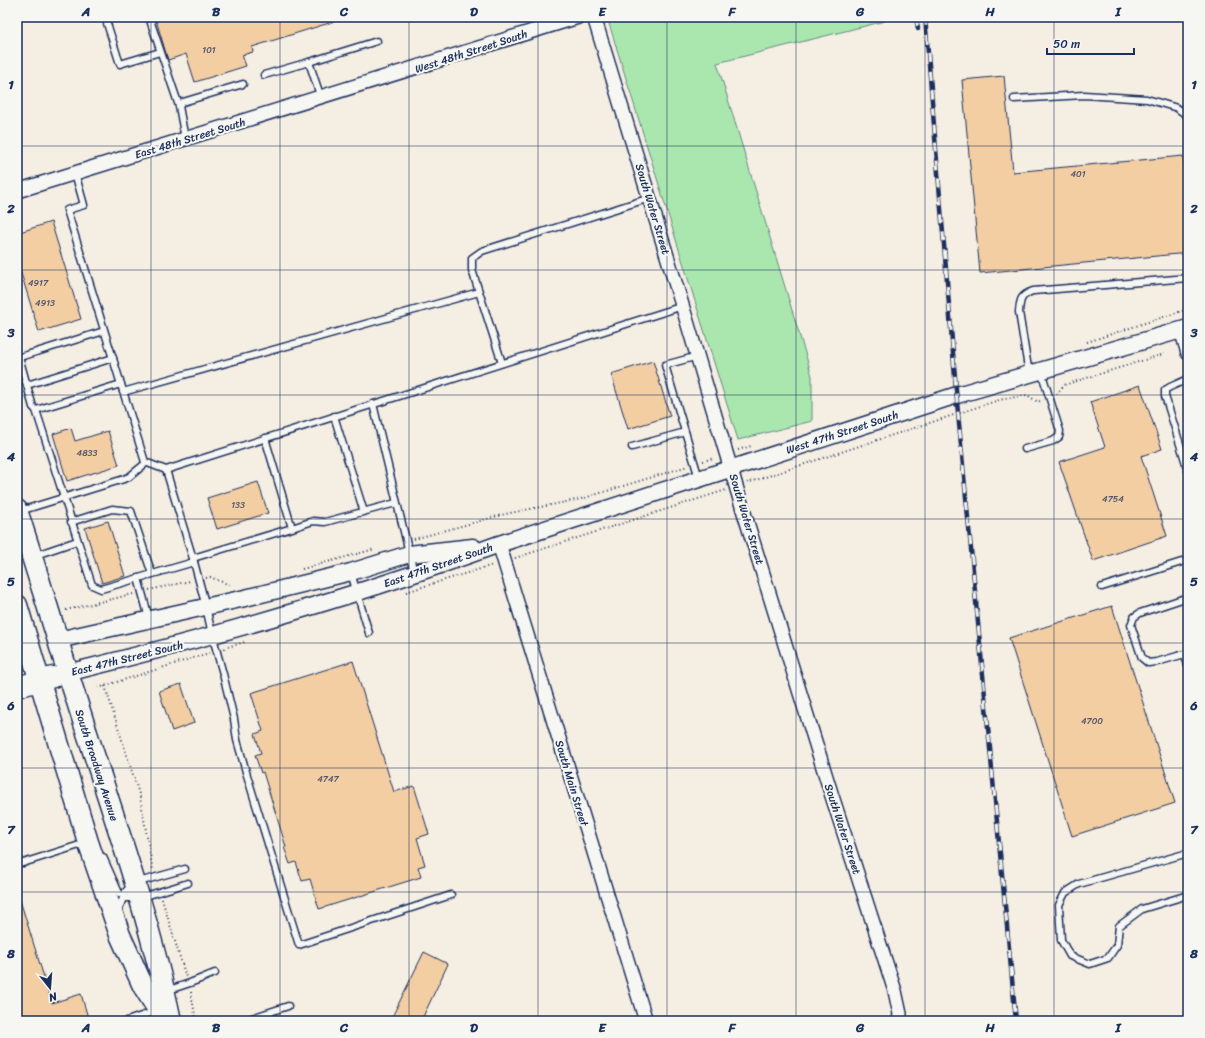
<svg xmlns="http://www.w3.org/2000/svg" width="1205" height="1038" viewBox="0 0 1205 1038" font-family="Sriracha,sans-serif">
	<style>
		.green { fill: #aae7ae; stroke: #628b86 }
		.building { fill: #f3cea3; stroke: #1b2f5e }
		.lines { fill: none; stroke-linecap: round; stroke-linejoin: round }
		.service-casing { stroke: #1b2f5e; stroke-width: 9 }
		.minor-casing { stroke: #1b2f5e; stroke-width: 16 }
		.tertiary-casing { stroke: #1b2f5e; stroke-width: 19 }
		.primary-casing { stroke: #1b2f5e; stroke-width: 23 }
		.path { stroke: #1b2f5e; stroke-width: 2; stroke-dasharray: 1 3; stroke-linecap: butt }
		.service { stroke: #f6f6f2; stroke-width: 6 }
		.minor { stroke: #f6f6f2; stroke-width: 13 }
		.tertiary { stroke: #f6f6f2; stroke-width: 16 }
		.primary { stroke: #f6f6f2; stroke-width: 20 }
		.rail-casing { stroke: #1b2f5e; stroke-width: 4.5 }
		.rail { stroke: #f6f6f2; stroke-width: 3; stroke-dasharray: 9; stroke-linecap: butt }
		.grid { fill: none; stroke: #1b2f5e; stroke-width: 1; stroke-opacity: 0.55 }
		.labels { text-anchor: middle; stroke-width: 4; stroke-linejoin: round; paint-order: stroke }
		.number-label { font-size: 9px; fill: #51576f }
		.street-label { font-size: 11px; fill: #1b2f5e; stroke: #f6f6f2 }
		.neatline { fill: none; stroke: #1b2f5e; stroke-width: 1.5 }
		.grid-label { font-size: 13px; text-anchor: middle; font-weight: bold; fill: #1b2f5e }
	</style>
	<rect width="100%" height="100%" fill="#f5eee2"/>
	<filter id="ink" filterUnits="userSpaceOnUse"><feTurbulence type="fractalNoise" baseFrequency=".025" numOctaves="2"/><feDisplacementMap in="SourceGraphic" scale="8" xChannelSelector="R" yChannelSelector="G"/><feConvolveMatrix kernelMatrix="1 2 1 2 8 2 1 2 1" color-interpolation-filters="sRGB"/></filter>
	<g filter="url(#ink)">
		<path class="green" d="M607,17H885V21L717,63L812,376V421L738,440Z"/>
		<g class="building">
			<path d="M166,17H341L342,19L252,47L253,52L242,55L246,66L195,82L186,54L168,60L156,20Z"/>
			<path d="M1004,76L1013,172L1183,156L1188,205V253L980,273L962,80Z"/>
			<path d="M51,222L81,319L39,332L17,260V233Z"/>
			<path d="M653,361L670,416L628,429L611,374Z"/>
			<path d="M1140,385L1162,449L1141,456L1167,536L1093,561L1059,462L1105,447L1090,402Z"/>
			<path d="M71,428L75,441L108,431L119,465L67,481L53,434Z"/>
			<path d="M258,482L268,513L217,529L207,498Z"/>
			<path d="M108,521L125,576L102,583L85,528Z"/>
			<path d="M1112,606L1175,803L1072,836L1009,638Z"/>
			<path d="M353,661L394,792L414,786L429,834L417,838L425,865L418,867L421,877L319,909L310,879L302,881L296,862L290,864L284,847H286L263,772L261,773L255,755L261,753L255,734L263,731L251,693Z"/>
			<path d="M181,684L194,723L172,731L159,691Z"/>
			<path d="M19,897L52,1003L81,994L89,1021H17V898Z"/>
			<path d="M424,952L448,964L421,1021H390Z"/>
		</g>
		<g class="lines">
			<defs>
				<g id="service">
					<path d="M105,17L120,64L160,52"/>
					<path d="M149,17L179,106"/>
					<path d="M309,62L377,41"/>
					<path d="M264,75L309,62L321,98"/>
					<path d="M1014,99L1084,95L1147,99L1177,108L1188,116"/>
					<path d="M185,139L179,106L183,102L243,84"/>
					<path d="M75,173L84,205L67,210L145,462L166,470L683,306"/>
					<path d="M698,356L665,365L699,478"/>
					<path d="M19,357L33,407L36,410L121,384"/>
					<path d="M17,358L104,331"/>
					<path d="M502,363L472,270V258L482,251L650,198"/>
					<path d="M1029,374L1019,312C1020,299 1021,295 1033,291L1188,278"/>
					<path d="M1188,379L1170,387L1165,390V396L1188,470"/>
					<path d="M27,385L113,358"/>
					<path d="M123,392L479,292"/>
					<path d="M373,404L414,573"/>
					<path d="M36,410L92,585L101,589L194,562"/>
					<path d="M334,416L364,512"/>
					<path d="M632,447L685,432"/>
					<path d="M1025,449L1053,441L1059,437L1060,431L1041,371"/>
					<path d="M166,470L194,562L206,607L212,634L223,674L234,719L237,740L246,772L299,945L451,895"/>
					<path d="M20,511L124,479L129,477L146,463"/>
					<path d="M71,522L112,509L131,511L152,574"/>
					<path d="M292,528L313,521L325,522L396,503"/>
					<path d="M33,556L77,541"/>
					<path d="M193,558L292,528L265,438"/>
					<path d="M351,573L369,633"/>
					<path d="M138,578L149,618"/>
					<path d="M1102,587L1188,560"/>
					<path d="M1188,597L1140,613L1134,617L1131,625L1142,658L1148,663L1157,662L1188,653"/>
					<path d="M1185,654L1188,666"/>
					<path d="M1188,853L1079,884L1065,893L1059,905L1061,940L1070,956L1090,964L1108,958L1117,945L1119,926L1142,909L1188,895"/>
					<path d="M103,857L119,893L126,898H139L188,883"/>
					<path d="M17,863H23L86,843"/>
					<path d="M119,912V908L126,891L135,883L185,869"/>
					<path d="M166,991L190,983L215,973"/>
					<path d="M127,1021L156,1011"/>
					<path d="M243,1021L288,1006"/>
				</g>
				<g id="minor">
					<path d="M594,17L686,318L741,503L832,796L895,991L900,1014L899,1021"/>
					<path d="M17,191L578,17"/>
					<path d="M1181,330L1188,353"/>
					<path d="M499,544L646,1021"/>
				</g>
				<g id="tertiary">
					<path d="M58,640L245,598L351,572L409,554L473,547"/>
					<path d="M67,673C213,637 358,596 499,544L957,395L1188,328"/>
				</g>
				<g id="primary">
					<path d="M17,510C42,586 64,663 89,739C119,832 151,925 171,1021"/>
					<path d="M17,605L88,842L120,935L143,986L165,1021"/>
					<path d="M17,687L53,677"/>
				</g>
			</defs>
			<use href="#service" class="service-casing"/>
			<use href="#minor" class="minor-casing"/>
			<use href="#tertiary" class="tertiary-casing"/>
			<use href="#primary" class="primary-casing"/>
			<g class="path">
				<path d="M1087,342L1188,309"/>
				<path d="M1057,394L1064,385L1167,353"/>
				<path d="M738,450L751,446"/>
				<path d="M703,461L714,458"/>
				<path d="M747,483L999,400L1027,395L1038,402L1042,400"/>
				<path d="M414,539L505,514L581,499L688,466"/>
				<path d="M515,558L726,490"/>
				<path d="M302,569L375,549"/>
				<path d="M206,578L210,577L232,586"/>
				<path d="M149,590L190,581"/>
				<path d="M406,592L493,565"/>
				<path d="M66,610L133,594"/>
				<path d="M224,648L245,642"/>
				<path d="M105,686L140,797L153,870"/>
				<path d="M98,688L209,653"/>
				<path d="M162,899L186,977"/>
				<path d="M191,992L196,1021"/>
			</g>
			<use href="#service" class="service"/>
			<use href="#minor" class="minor"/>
			<use href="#tertiary" class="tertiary"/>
			<use href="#primary" class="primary"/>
			<defs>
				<g id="rail">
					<path d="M916,17L918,29"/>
					<path d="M925,17L958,413L1016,1021"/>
				</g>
			</defs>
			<use href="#rail" class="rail-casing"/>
			<use href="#rail" class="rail"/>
		</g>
	</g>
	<path class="grid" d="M151,17V1021M280,17V1021M409,17V1021M538,17V1021M667,17V1021M796,17V1021M925,17V1021M1054,17V1021M17,146H1188M17,270H1188M17,395H1188M17,519H1188M17,643H1188M17,768H1188M17,892H1188"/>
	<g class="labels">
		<g class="number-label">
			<text x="209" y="53">101</text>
			<text x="1078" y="177">401</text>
			<text x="38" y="286">4917</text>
			<text x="45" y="306">4913</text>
			<text x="87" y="456">4833</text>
			<text x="1113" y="502">4754</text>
			<text x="238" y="508">133</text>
			<text x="1092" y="724">4700</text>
			<text x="328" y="782">4747</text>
		</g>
		<g class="street-label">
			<text transform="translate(471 51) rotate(-18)" y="4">West 48th Street South</text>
			<text transform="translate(190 138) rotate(-17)" y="4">East 48th Street South</text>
			<text transform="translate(653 209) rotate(73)" y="4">South Water Street</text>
			<text transform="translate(842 432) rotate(-18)" y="4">West 47th Street South</text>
			<text transform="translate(747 519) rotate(73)" y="4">South Water Street</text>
			<text transform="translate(438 565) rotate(-19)" y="4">East 47th Street South</text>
			<text transform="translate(127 658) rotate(-14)" y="4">East 47th Street South</text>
			<text transform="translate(97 765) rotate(72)" y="4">South Broadway Avenue</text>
			<text transform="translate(572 783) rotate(73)" y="4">South Main Street</text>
			<text transform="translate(843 829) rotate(72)" y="4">South Water Street</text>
		</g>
	</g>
	<rect width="1205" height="1038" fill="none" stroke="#f6f6f2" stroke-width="44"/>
	<g transform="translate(50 988) rotate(163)" stroke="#f6f6f2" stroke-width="3" paint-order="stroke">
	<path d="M0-3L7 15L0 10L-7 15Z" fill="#1b2f5e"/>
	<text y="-6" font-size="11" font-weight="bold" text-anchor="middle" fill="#1b2f5e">N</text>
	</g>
	<path d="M1047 48v6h87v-6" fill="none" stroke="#1b2f5e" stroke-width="2"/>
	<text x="1053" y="48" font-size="12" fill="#1b2f5e" stroke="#f6f6f2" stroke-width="3" paint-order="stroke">50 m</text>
	<rect x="22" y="22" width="1161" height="994" class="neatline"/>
	<g class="grid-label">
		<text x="86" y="16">A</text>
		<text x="216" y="16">B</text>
		<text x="344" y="16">C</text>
		<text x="474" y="16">D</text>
		<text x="602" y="16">E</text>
		<text x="732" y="16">F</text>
		<text x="860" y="16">G</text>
		<text x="990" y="16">H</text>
		<text x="1118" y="16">I</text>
		<text x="11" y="89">1</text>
		<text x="1194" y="89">1</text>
		<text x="11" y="213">2</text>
		<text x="1194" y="213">2</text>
		<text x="11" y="337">3</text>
		<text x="1194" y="337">3</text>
		<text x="11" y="461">4</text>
		<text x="1194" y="461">4</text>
		<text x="11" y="586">5</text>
		<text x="1194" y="586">5</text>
		<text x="11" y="710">6</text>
		<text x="1194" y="710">6</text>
		<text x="11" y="834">7</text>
		<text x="1194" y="834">7</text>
		<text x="11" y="958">8</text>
		<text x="1194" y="958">8</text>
		<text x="86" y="1032">A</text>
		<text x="216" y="1032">B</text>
		<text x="344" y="1032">C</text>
		<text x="474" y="1032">D</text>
		<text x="602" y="1032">E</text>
		<text x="732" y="1032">F</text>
		<text x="860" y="1032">G</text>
		<text x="990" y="1032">H</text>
		<text x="1118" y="1032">I</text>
	</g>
</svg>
